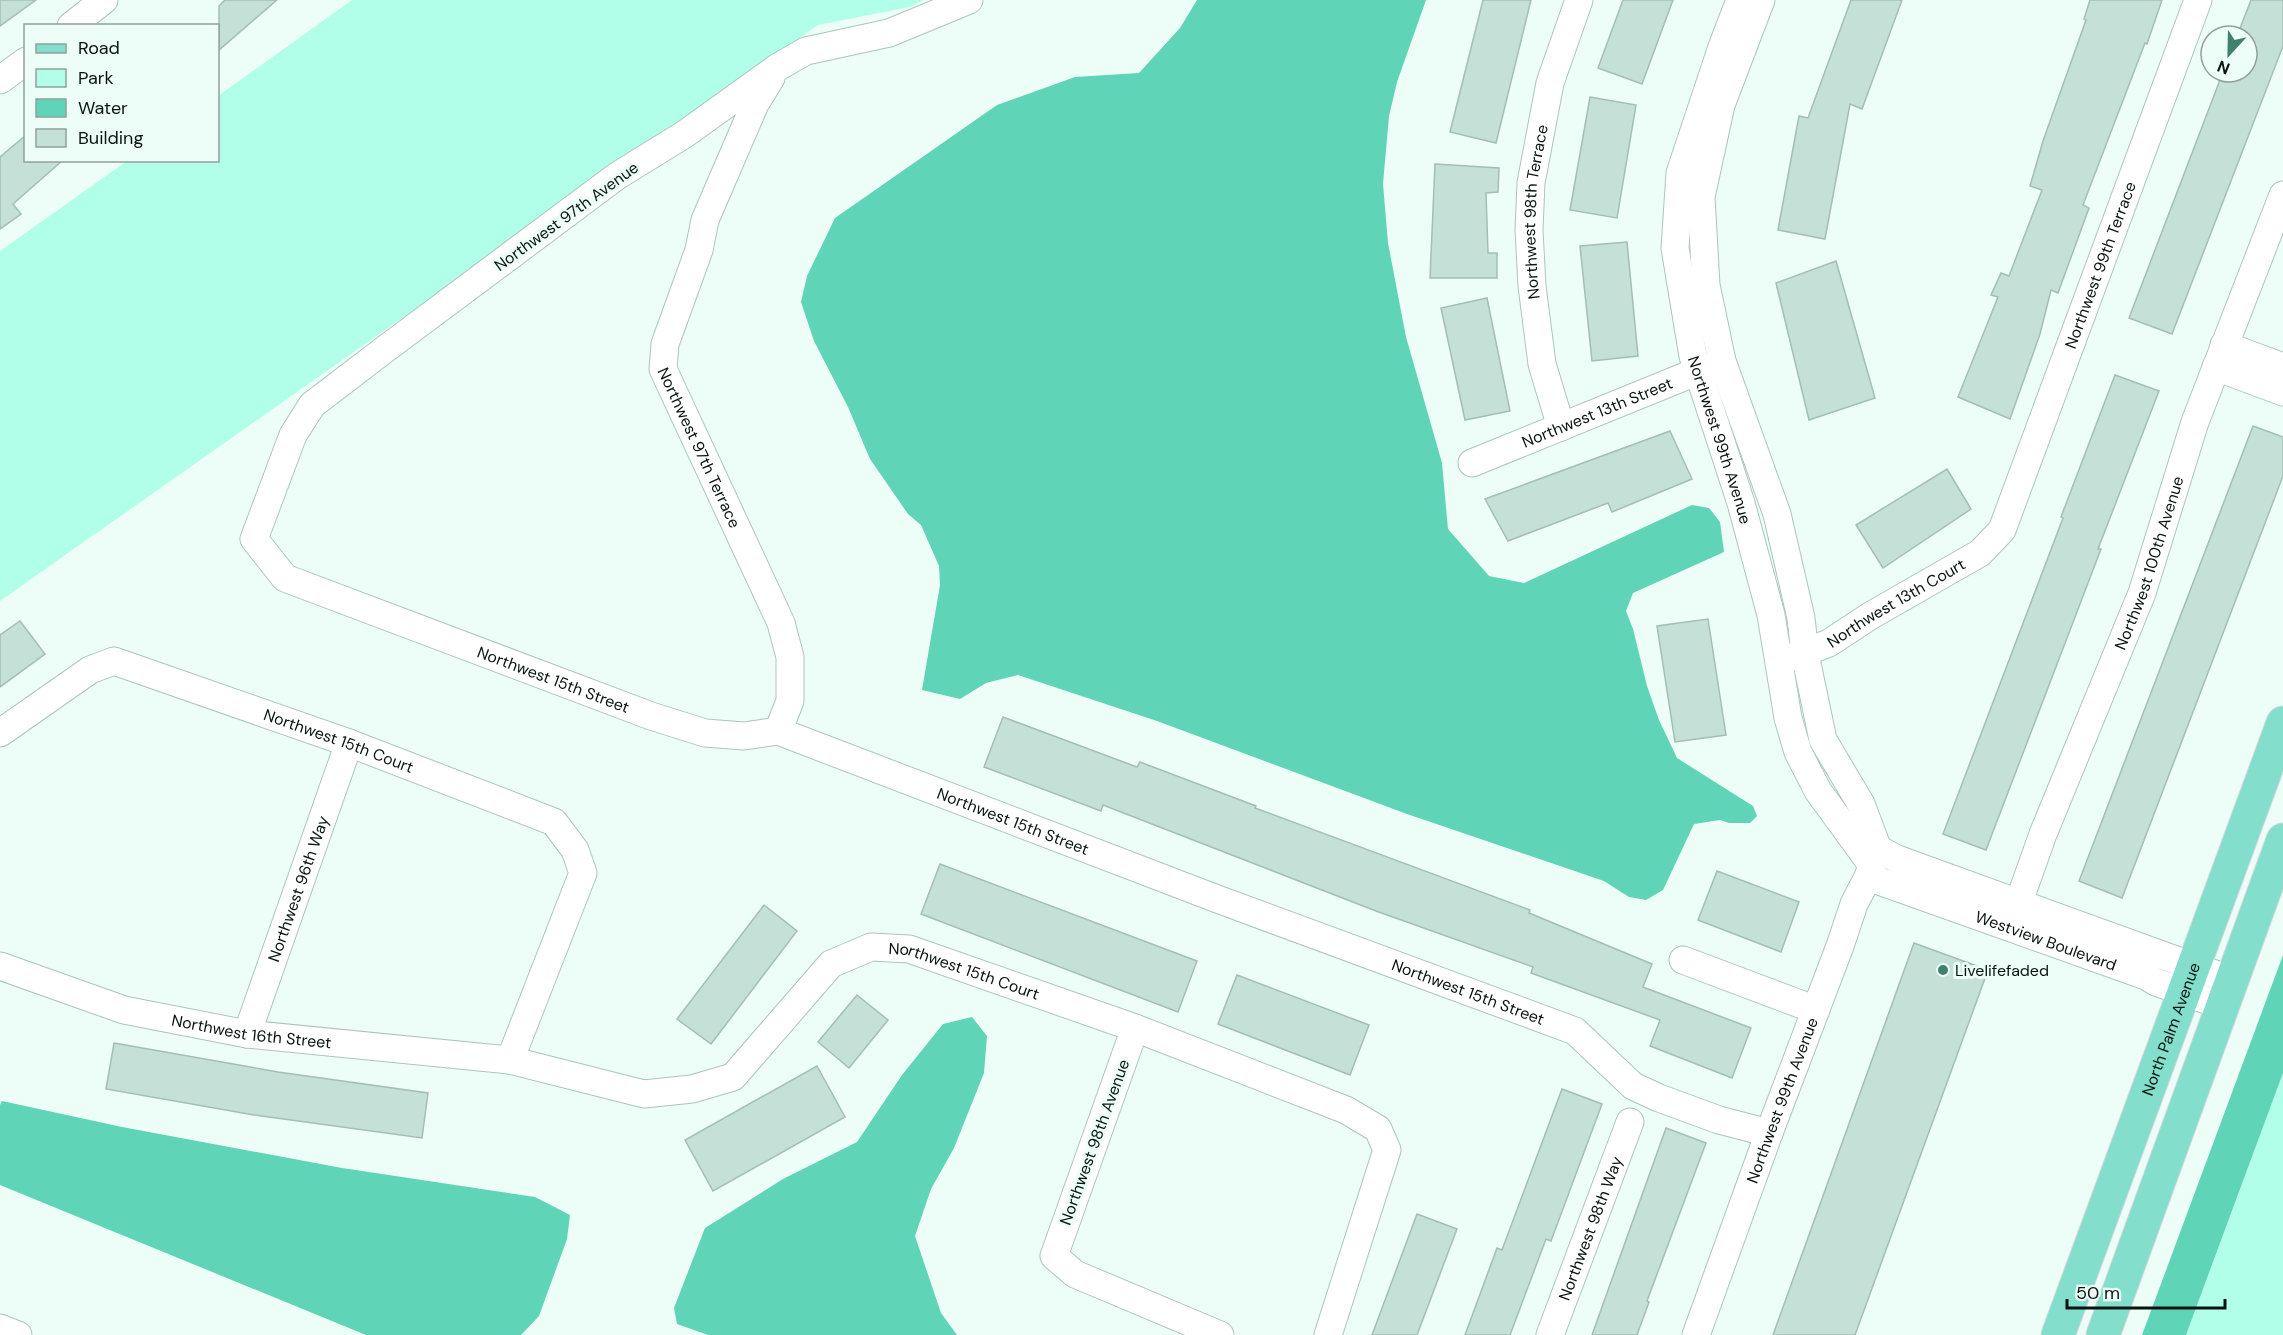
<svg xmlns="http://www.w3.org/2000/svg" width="2283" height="1335" viewBox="0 0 2283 1335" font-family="'DM Sans',sans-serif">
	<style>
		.green { fill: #b1ffe9 }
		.water { fill: #5fd4b7 }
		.building { fill: #c4e0d7; stroke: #a3beb6; stroke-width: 1.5 }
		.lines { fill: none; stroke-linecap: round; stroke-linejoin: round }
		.minor-casing { stroke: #abc5bd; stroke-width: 29 }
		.major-casing { stroke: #d8d9d9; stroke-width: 35 }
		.minor { stroke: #fff; stroke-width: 27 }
		.major { stroke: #83dfcc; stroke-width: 33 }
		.poi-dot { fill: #3f806f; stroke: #edfef8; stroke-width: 2 }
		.labels { text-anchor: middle; stroke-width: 6; stroke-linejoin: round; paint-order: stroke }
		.street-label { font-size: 16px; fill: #091310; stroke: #edfef8 }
		.poi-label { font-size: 16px; fill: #091310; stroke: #edfef8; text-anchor: start }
	</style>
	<rect width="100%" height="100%" fill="#edfef8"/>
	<g class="green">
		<path d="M352,0H923L910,7L818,25L0,601V251L127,161L218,160V96Z"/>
		<path d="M2283,1073V1335H2186Z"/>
	</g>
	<g class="water">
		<path d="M1197,0H1426L1397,82L1389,116L1383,184L1388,243L1406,337L1442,463L1448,529L1489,576L1524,583L1692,505L1709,508L1720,522L1724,552L1633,593L1626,611L1633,629L1647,686L1659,720L1677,758L1753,806L1757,816L1750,823H1729L1720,820L1694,824L1663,890L1646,900L1629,897L1604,881L1407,814L1157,721L1018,675L986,683L960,699L922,690L940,585L939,566L921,525L908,514L870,459L848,407L814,341L801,302L807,276L835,218L997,105L1075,77L1139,73L1180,28Z"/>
		<path d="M2283,955V1073L2186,1335H2142Z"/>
		<path d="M972,1017L987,1036L984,1073L954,1148L931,1189L915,1236L941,1313L957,1335H708L677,1324L674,1308L705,1228L783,1179L857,1142L902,1075L943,1024Z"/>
		<path d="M2,1101L122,1127L342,1168L535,1197L570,1215L567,1239L539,1316L521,1335H366L0,1185V1105Z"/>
	</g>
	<g class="building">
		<path d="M0,0H36L0,26Z"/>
		<path d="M225,0H277L219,50V6Z"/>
		<path d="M1483,0H1531L1496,143L1450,132Z"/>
		<path d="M1623,0H1673L1642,84L1598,68Z"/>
		<path d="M1851,0H1902L1862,109L1850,104L1825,239L1778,230L1799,116L1808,118Z"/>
		<path d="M2090,0H2162L2147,44L2145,43L2091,184L2083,205L2089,208L2058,293L2051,290L2040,334L2010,419L1958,397L1998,297L1991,295L2001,273L2009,276L2042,190L2030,186L2043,141L2086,20L2084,19Z"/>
		<path d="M2251,0H2283V46L2172,334L2129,318L2223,72H2247V36H2237Z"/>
		<path d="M1590,97L1636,105L1617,218L1570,210Z"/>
		<path d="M26,135V160H63L13,204L21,214L0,229V157Z"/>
		<path d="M1435,164L1499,168L1498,192L1486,193L1488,253H1497V278H1430Z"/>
		<path d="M1627,242L1638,356L1592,361L1580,246Z"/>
		<path d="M1836,261L1875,398L1809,420L1776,283Z"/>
		<path d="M1487,298L1510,411L1465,420L1441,308Z"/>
		<path d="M2115,375L2159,391L2098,549H2101L1986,850L1943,834L2063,518L2061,517Z"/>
		<path d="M2253,426L2283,437V476L2122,898L2079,881Z"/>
		<path d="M1670,431L1692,479L1612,512L1608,503L1508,541L1485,499Z"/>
		<path d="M1947,469L1971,509L1883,568L1856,525Z"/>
		<path d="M1708,619L1726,735L1675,742L1657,626Z"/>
		<path d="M20,621L45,654L0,687V635Z"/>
		<path d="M1003,717L1137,767L1140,762L1256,806L1255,808L1530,910L1529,913L1652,964L1643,987L1751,1028L1732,1078L1650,1046L1660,1020L1531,973L1533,967L1376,911L1103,805L1101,811L984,767Z"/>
		<path d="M940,864L1197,961L1178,1012L921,914Z"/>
		<path d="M1717,871L1799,902L1781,952L1698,920Z"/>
		<path d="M764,905L797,931L711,1044L677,1019Z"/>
		<path d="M1914,943L1988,970L1855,1335H1773Z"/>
		<path d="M1237,975L1369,1025L1350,1075L1218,1024Z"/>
		<path d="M857,995L888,1020L849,1068L818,1042Z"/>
		<path d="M114,1043L278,1072L428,1093L422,1138L254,1115L106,1089Z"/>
		<path d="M817,1066L845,1117L713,1191L685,1140Z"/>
		<path d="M1562,1089L1602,1104L1551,1241L1546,1239L1510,1335H1465L1497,1248L1502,1250Z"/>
		<path d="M1666,1128L1706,1143L1647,1301L1649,1302L1637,1335H1592Z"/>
		<path d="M1417,1214L1457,1229L1417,1335H1372Z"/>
	</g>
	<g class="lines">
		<defs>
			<g id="minor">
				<path id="s1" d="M969,0L889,33L806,51L778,67L685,134L617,176L384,350L312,405L293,435L254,539L285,578L651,716L705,733L744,736L778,731L1220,900L1575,1031L1633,1086L1659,1098L1719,1120L1769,1133"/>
				<path id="s2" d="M1740,0L1722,47L1680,173L1675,248L1693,356L1741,503L1771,615L1788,718L1798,752L1818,791L1872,865"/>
				<path d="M71,26L104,0"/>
				<path id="s3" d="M771,78L755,104L705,220L699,250L665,344L663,369L781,623L790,657V701L778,731"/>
				<path d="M0,80L26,61"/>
				<path d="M2224,345L2283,367"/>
				<path d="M2216,367L2283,392"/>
				<path id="s4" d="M1561,427L1542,364L1532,286L1529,230L1531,183L1550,83L1579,0"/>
				<path id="s5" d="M1472,463L1713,365"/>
				<path id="s6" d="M1790,658L1829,643L1870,616L1980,553L2002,530L2198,0"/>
				<path id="s7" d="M0,733L90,670L114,661L349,743L554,822L575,850L583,873L510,1060"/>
				<path d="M1878,849L1897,859L2231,980"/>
				<path id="s8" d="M1868,877L2146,976L2156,982L2223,1006"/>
				<path id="s9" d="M2010,927L2043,834L2142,593L2195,422L2283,195"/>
				<path d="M1683,960L1816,1010"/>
				<path id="s10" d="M0,966L124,1010L247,1034L510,1060L644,1094L692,1089L733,1077L831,964L871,947L909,949L1135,1028L1346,1110L1378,1129L1387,1150L1328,1335"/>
				<path d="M1135,1028L1054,1256L1075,1274L1220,1335"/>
				<path id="s11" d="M247,1034L349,743"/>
				<path d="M0,1328L18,1335"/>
				<path id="s12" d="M1550,1335L1630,1122"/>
				<path id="s13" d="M1696,1335L1769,1133L1840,946L1854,904L1868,877L1878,849L1861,804L1823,740L1805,654L1801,618L1777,514L1722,361L1706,285L1701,197L1721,105L1761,0"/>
			</g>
			<g id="major">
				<path id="s14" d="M2058,1335L2283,723"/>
				<path d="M2103,1335L2283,840"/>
			</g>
		</defs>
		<use href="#minor" class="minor-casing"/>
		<use href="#major" class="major-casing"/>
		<use href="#minor" class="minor"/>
		<use href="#major" class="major"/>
	</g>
	<circle class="poi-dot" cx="1943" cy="970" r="6"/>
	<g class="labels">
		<g class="street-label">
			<text dy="6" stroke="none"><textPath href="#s4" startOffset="219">Northwest 98th Terrace</textPath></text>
			<text transform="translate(566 216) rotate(-36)" y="6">Northwest 97th Avenue</text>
			<text dy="6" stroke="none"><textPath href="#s6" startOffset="532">Northwest 99th Terrace</textPath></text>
			<text dy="6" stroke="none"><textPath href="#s5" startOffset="135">Northwest 13th Street</textPath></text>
			<text dy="6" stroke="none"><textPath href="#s2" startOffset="456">Northwest 99th Avenue</textPath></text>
			<text dy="6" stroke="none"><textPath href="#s3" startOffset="399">Northwest 97th Terrace</textPath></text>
			<text dy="6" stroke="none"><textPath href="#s9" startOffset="390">Northwest 100th Avenue</textPath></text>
			<text dy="6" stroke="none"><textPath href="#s6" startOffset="120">Northwest 13th Court</textPath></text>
			<text dy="6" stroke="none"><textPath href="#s1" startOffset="1263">Northwest 15th Street</textPath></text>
			<text dy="6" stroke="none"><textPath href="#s7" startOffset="374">Northwest 15th Court</textPath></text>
			<text dy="6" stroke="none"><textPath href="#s1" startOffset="1749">Northwest 15th Street</textPath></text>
			<text dy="6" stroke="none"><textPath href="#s11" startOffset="154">Northwest 96th Way</textPath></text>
			<text dy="6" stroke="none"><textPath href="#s8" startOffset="189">Westview Boulevard</textPath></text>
			<text dy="6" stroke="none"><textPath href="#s10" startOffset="1040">Northwest 15th Court</textPath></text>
			<text dy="6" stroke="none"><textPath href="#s1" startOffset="2235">Northwest 15th Street</textPath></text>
			<text dy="6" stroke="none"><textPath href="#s14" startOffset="326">North Palm Avenue</textPath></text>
			<text dy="6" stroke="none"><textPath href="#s10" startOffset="261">Northwest 16th Street</textPath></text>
			<text dy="6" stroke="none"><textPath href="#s13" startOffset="250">Northwest 99th Avenue</textPath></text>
			<text transform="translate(1094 1142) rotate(-70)" y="6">Northwest 98th Avenue</text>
			<text dy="6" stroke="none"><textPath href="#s12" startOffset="114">Northwest 98th Way</textPath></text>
		</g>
		<g class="poi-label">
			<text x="1955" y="976">Livelifefaded</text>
		</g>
	</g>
	<rect x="24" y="24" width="195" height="138" fill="#edfef8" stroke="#92a09b" stroke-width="1.5"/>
	<rect x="36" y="44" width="30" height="9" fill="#83dfcc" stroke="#92a09b" stroke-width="1.5"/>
	<text x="78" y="54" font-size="18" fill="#091310">Road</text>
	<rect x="36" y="69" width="30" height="18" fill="#b1ffe9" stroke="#92a09b" stroke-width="1.5"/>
	<text x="78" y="84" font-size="18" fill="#091310">Park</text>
	<rect x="36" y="99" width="30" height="18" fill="#5fd4b7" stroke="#92a09b" stroke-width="1.5"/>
	<text x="78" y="114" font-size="18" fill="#091310">Water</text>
	<rect x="36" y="129" width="30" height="18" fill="#c4e0d7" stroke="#92a09b" stroke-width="1.5"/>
	<text x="78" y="144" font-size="18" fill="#091310">Building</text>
	<g transform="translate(2229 54) rotate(202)"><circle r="28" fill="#edfef8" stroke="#92a09b" stroke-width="1.5"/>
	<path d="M0-4.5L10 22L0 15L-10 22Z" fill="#3f806f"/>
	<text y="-9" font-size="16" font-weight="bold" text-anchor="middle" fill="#091310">N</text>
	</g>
	<path d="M2067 1299v9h158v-9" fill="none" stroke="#091310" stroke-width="3"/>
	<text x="2076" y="1299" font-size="18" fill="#091310" stroke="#edfef8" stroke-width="4.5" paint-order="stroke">50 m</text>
</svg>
